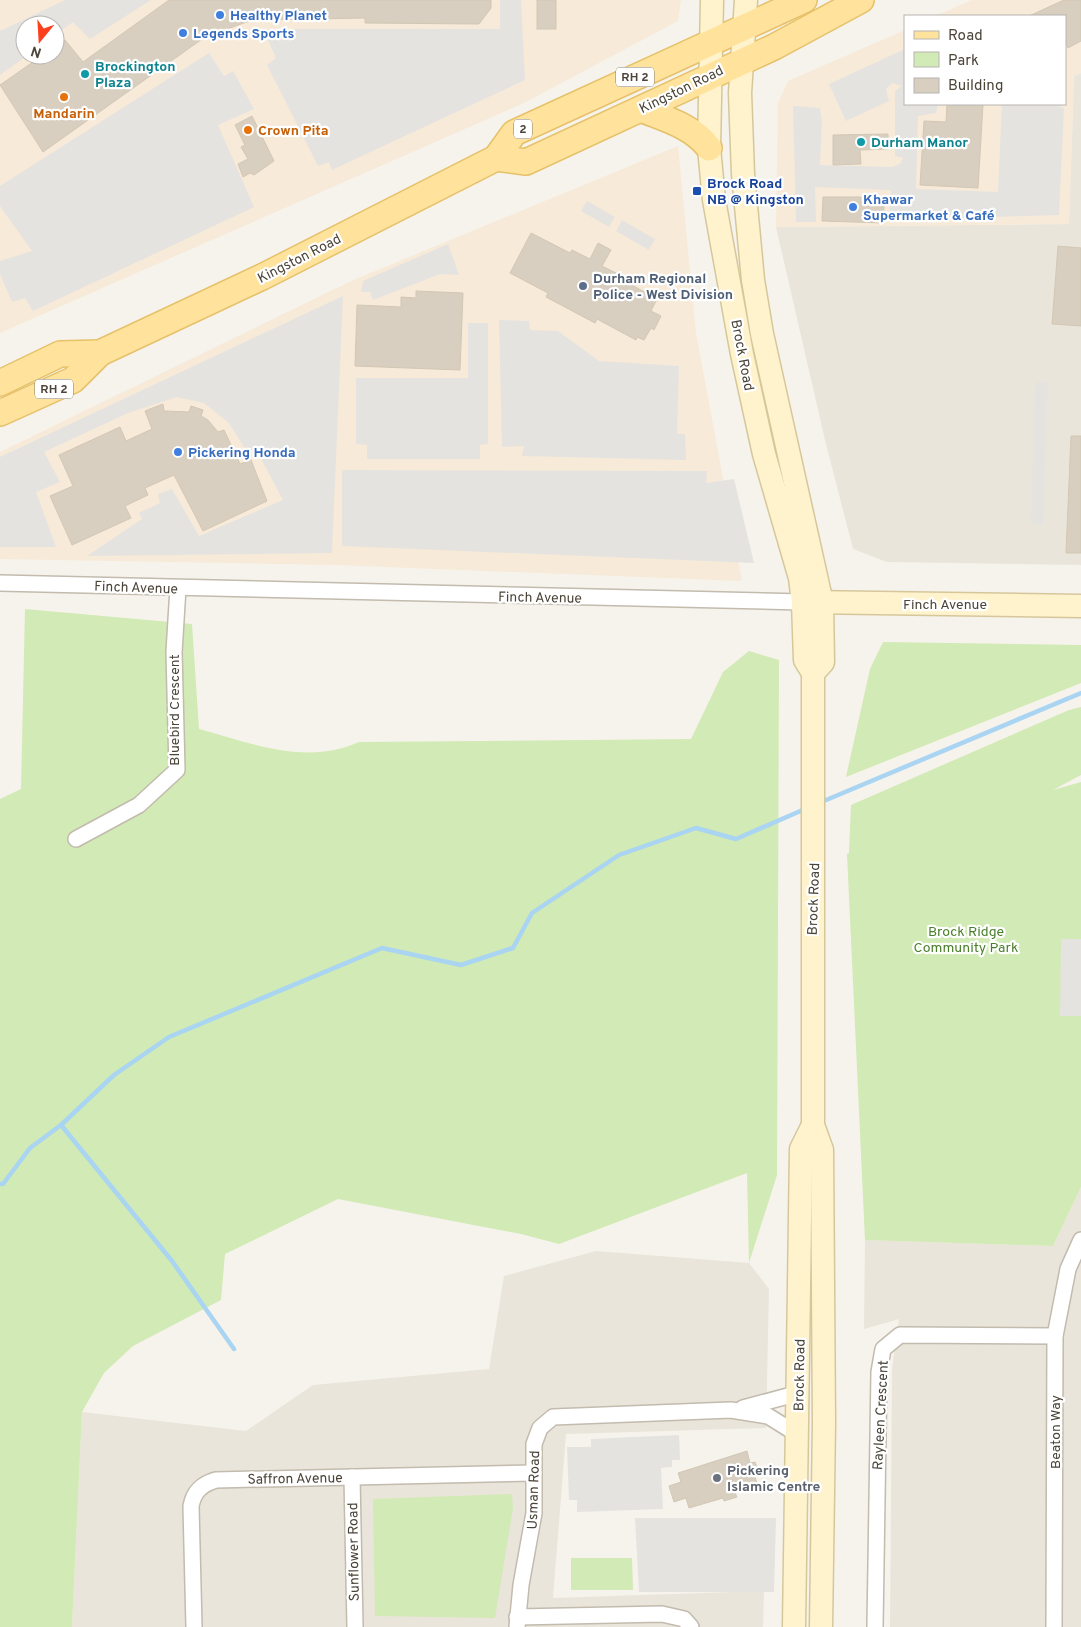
<svg xmlns="http://www.w3.org/2000/svg" width="1081" height="1627" viewBox="0 0 1081 1627" font-family="Overpass,sans-serif">
	<style>
		.residential { fill: #eae5da }
		.commercial { fill: #f7ead8; fill-rule: evenodd }
		.green { fill: #d2eab5 }
		.parking { fill: #e5e3e0 }
		.lines { fill: none; stroke-linecap: round; stroke-linejoin: round }
		.stream { stroke: #a9d4f2; stroke-width: 4.5 }
		.building { fill: #d8cfc1; stroke: #d3c7b4 }
		.minor-casing { stroke: #c2bbae; stroke-width: 18 }
		.secondary-casing { stroke: #d6c79b; stroke-width: 25 }
		.primary-casing { stroke: #e6c16a; stroke-width: 28 }
		.minor { stroke: #fff; stroke-width: 15 }
		.secondary { stroke: #fff3cd; stroke-width: 22 }
		.primary { stroke: #ffe39c; stroke-width: 25 }
		.shop-dot { fill: #3f7fe0; stroke: #fff; stroke-width: 2 }
		.culture-dot { fill: #0f9aa8; stroke: #fff; stroke-width: 2 }
		.food-dot { fill: #e8710a; stroke: #fff; stroke-width: 2 }
		.transit-dot { fill: #1a4fb4; stroke: #fff; stroke-width: 2 }
		.service-dot { fill: #5c6f8a; stroke: #fff; stroke-width: 2 }
		.worship-dot { fill: #6b7280; stroke: #fff; stroke-width: 2 }
		.labels { text-anchor: middle; stroke-width: 4.5; stroke-linejoin: round; paint-order: stroke }
		.shield { fill: #fff; stroke: #817c74; stroke-width: 1 }
		.shield-label { font-size: 12px; font-weight: bold; fill: #4b4439 }
		.shop-label { font-size: 14px; font-weight: bold; fill: #366cbe; stroke: #fff; text-anchor: start }
		.culture-label { font-size: 14px; font-weight: bold; fill: #0d838f; stroke: #fff; text-anchor: start }
		.street-label { font-size: 14px; fill: #4b4439; stroke: #fff }
		.food-label { font-size: 14px; font-weight: bold; fill: #c56008; stroke: #fff }
		.transit-label { font-size: 14px; font-weight: bold; fill: #164399; stroke: #fff; text-anchor: start }
		.service-label { font-size: 14px; font-weight: bold; fill: #4e5e75; stroke: #fff; text-anchor: start }
		.park-label { font-size: 14px; fill: #4a7f2a; stroke: #fff }
		.worship-label { font-size: 14px; font-weight: bold; fill: #5b616d; stroke: #fff; text-anchor: start }
	</style>
	<rect width="100%" height="100%" fill="#f6f3ec"/>
	<g class="residential">
		<path d="M1081,73V565L887,562L853,549L825,440L776,227L1069,224L1074,76Z"/>
		<path d="M1081,1187V1627H890L892,1369L899,1319L864,1329L865,1240L1053,1246Z"/>
		<path d="M596,1251L749,1263L769,1289L766,1428L566,1434L553,1598L764,1591L763,1627H72L82,1412L246,1431L313,1385L489,1369L504,1276Z"/>
	</g>
	<g class="commercial">
		<path d="M0,0H681L678,21L524,103L0,333ZM25,25H55V55H25Z"/>
		<path d="M972,0H1081V73L1074,76L1069,224L776,227L778,103L788,81L905,30V104H1065V16H935Z"/>
		<path d="M678,146L696,333L742,581L335,565L0,559V452L351,281Z"/>
	</g>
	<g class="green">
		<path d="M25,609L192,624L199,729C251,743 307,766 359,742L691,739L723,672L749,651L779,660L777,1175L749,1263L747,1173L559,1244L521,1234L338,1199L225,1254L221,1300L133,1346L104,1373L82,1412L72,1627H0V799L21,789Z"/>
		<path d="M883,642L1081,645V683L846,777L870,669Z"/>
		<path d="M1081,707V775L1053,790L1081,782V1187L1053,1246L865,1240L847,854L849,853L851,805L1069,710Z"/>
		<path d="M512,1494L513,1508L495,1618L375,1616L373,1499Z"/>
		<path d="M571,1558H632L633,1590H571Z"/>
	</g>
	<g class="parking">
		<path d="M65,0H151L90,39L73,22L55,35V25H25V55H28L0,75V31Z"/>
		<path d="M500,0H521L525,80L332,170L329,162L318,166L267,65L276,58L263,29H500Z"/>
		<path d="M905,49V104H938L936,113L918,116L916,189L998,192L1002,104H1060V107L1064,108L1059,215L889,220L891,190L815,187L816,222H796L793,106L820,108L822,122L820,165L891,167L900,164L903,158L895,156V91L902,86L892,83L886,89L889,101L846,121L829,84Z"/>
		<path d="M209,53L224,76L233,71L254,109L218,125L254,207L33,311L25,298L12,302L0,274V261L32,251L0,206V186Z"/>
		<path d="M587,201L615,217L609,227L581,211Z"/>
		<path d="M622,220L655,239L649,250L616,231Z"/>
		<path d="M448,244L459,275L440,274L373,300L370,292H361L363,281Z"/>
		<path d="M343,296L332,553L87,556L142,519L139,513L160,503L158,494L172,489L199,536L283,500L256,449L247,452L229,423L204,403L177,397L128,413L44,452L60,482L36,492L56,547H0V457Z"/>
		<path d="M499,320L529,321L530,330L558,331L599,361L679,366L677,434H685L686,460L522,456L524,446L502,447Z"/>
		<path d="M468,323H488V444L480,445V459H367V445L356,444V378H468Z"/>
		<path d="M1035,382H1048L1043,525L1031,524Z"/>
		<path d="M342,470L707,471L706,483L734,479L754,563L342,546Z"/>
		<path d="M1061,939H1081V1016H1060Z"/>
		<path d="M679,1435L680,1460H672V1467L661,1468L663,1509L577,1512V1500H569L567,1447H591V1439Z"/>
		<path d="M635,1518H776L774,1592H639Z"/>
	</g>
	<g class="lines">
		<g class="stream">
			<path d="M819,803L1081,693"/>
			<path d="M61,1125L172,1261L234,1349"/>
			<path d="M0,1184H3L30,1148L61,1125L114,1075L169,1037L382,948L461,965L513,948L532,913L619,855L696,828L736,839L805,809"/>
		</g>
	</g>
	<g class="building">
		<path d="M169,0H491V8L479,24L365,23V18L252,20L205,37L43,152L0,85L43,55H55V46L65,40L83,62Z"/>
		<rect x="537" y="0" width="19" height="29"/>
		<path d="M1064,0H1081V41L1068,48L1065,41V16H1029Z"/>
		<path d="M947,104H983L978,188L920,185L924,121L946,122Z"/>
		<path d="M252,116L274,161L254,175L250,173L243,177L238,164L248,159L241,147L245,145L235,125Z"/>
		<path d="M888,134V149L860,150L861,164L833,165V135Z"/>
		<path d="M823,197H861V202L884,203V223L822,221Z"/>
		<path d="M531,233L570,253L572,250L590,259L598,243L611,250L602,266L620,275L619,278L657,299L651,311L661,316L654,330L651,328L644,340L637,337L636,340L597,319L595,323L546,297L548,293L510,273Z"/>
		<path d="M1058,246L1081,248V326L1052,324Z"/>
		<path d="M416,291L463,293L460,370L355,366L357,305L401,307V297L416,298Z"/>
		<path d="M163,404L164,411L189,412L191,406L203,410L201,416L208,420L218,432L224,430L240,464L251,460L267,501L203,531L174,475L145,488L148,495L125,506L131,518L72,545L50,496L73,486L59,455L120,427L126,441L152,429L145,411Z"/>
		<path d="M1071,436H1081V553H1066Z"/>
		<path d="M747,1451L750,1463L755,1462L759,1472L754,1474L758,1486L735,1493L737,1497L724,1501L723,1498L689,1508L686,1498L674,1502L669,1486L681,1482L678,1473Z"/>
	</g>
	<g class="lines">
		<defs>
			<g id="minor">
				<path d="M0,583L803,602"/>
				<path d="M76,839L139,805L177,770L174,652L178,588"/>
				<path d="M743,1408L799,1393"/>
				<path d="M352,1477L355,1627"/>
				<path d="M517,1617L662,1614L684,1619L691,1627"/>
				<path d="M194,1627L191,1506C194,1491 202,1484 216,1480L534,1473"/>
				<path d="M517,1627L521,1585L534,1513V1444L540,1428L553,1417L731,1410L768,1416L797,1434"/>
				<path d="M875,1627L879,1372L883,1349L900,1335L1055,1336"/>
				<path d="M1054,1627L1055,1336L1068,1269L1081,1240"/>
			</g>
			<g id="secondary">
				<path d="M712,0L709,148L714,200L742,354L764,454L800,578L803,602L805,660L813,673V1125L822,1150L824,1423L821,1627"/>
				<path d="M746,0L740,93L743,174L753,280L762,334L822,603L823,662L813,673"/>
				<path d="M807,602L1081,606"/>
				<path d="M794,1627L801,1149L813,1125"/>
			</g>
			<g id="primary">
				<path d="M641,109C665,119 693,126 709,148"/>
				<path d="M496,158L526,162L774,47L861,0"/>
				<path d="M0,383L60,354L100,353"/>
				<path d="M0,413L73,380L100,353L262,277L496,158L514,133L804,0"/>
			</g>
		</defs>
		<use href="#minor" class="minor-casing"/>
		<use href="#secondary" class="secondary-casing"/>
		<use href="#primary" class="primary-casing"/>
		<use href="#minor" class="minor"/>
		<use href="#secondary" class="secondary"/>
		<use href="#primary" class="primary"/>
	</g>
	<g class="shop-dot">
		<circle cx="220" cy="15" r="5"/>
		<circle cx="183" cy="33" r="5"/>
		<circle cx="853" cy="207" r="5"/>
		<circle cx="178" cy="452" r="5"/>
	</g>
	<g class="culture-dot">
		<circle cx="85" cy="74" r="5"/>
		<circle cx="861" cy="142" r="5"/>
	</g>
	<g class="food-dot">
		<circle cx="64" cy="97" r="5"/>
		<circle cx="248" cy="130" r="5"/>
	</g>
	<rect class="transit-dot" x="692" y="186" width="10" height="10" rx="2.5"/>
	<circle class="service-dot" cx="583" cy="286" r="5"/>
	<circle class="worship-dot" cx="717" cy="1478" r="5"/>
	<g class="labels">
		<g class="shield">
			<rect x="616" y="67.5" width="38" height="19" rx="4"/>
			<rect x="514" y="119.5" width="18" height="19" rx="4"/>
			<rect x="35" y="379.5" width="38" height="19" rx="4"/>
		</g>
		<g class="shield-label">
			<text x="635" y="81">RH 2</text>
			<text x="523" y="133">2</text>
			<text x="54" y="393">RH 2</text>
		</g>
		<g class="shop-label">
			<text x="230" y="20">Healthy Planet</text>
			<text x="193" y="38">Legends Sports</text>
			<text x="863" y="204">Khawar<tspan x="863" dy="16">Supermarket &amp; Café</tspan></text>
			<text x="188" y="457">Pickering Honda</text>
		</g>
		<g class="culture-label">
			<text x="95" y="71">Brockington<tspan x="95" dy="16">Plaza</tspan></text>
			<text x="871" y="147">Durham Manor</text>
		</g>
		<g class="street-label">
			<text transform="translate(681 89) rotate(-26)" y="5">Kingston Road</text>
			<text transform="translate(299 258) rotate(-27)" y="5">Kingston Road</text>
			<text transform="translate(743 355) rotate(79)" y="5">Brock Road</text>
			<text transform="translate(136 587) rotate(2)" y="5">Finch Avenue</text>
			<text transform="translate(540 597) rotate(1)" y="5">Finch Avenue</text>
			<text x="945" y="609">Finch Avenue</text>
			<text transform="translate(174 710) rotate(-90)" y="5">Bluebird Crescent</text>
			<text transform="translate(813 899) rotate(-88)" y="5">Brock Road</text>
			<text transform="translate(799 1375) rotate(-89)" y="5">Brock Road</text>
			<text transform="translate(880 1415) rotate(-87)" y="5">Rayleen Crescent</text>
			<text transform="translate(1055 1432) rotate(-90)" y="5">Beaton Way</text>
			<text transform="translate(295 1478) rotate(-1)" y="5">Saffron Avenue</text>
			<text transform="translate(533 1490) rotate(-88)" y="5">Usman Road</text>
			<text transform="translate(353 1552) rotate(-91)" y="5">Sunflower Road</text>
		</g>
		<g class="food-label">
			<text x="64" y="118">Mandarin</text>
			<text x="258" y="135" text-anchor="start">Crown Pita</text>
		</g>
		<g class="transit-label">
			<text x="707" y="188">Brock Road<tspan x="707" dy="16">NB @ Kingston</tspan></text>
		</g>
		<g class="service-label">
			<text x="593" y="283">Durham Regional<tspan x="593" dy="16">Police - West Division</tspan></text>
		</g>
		<g class="park-label">
			<text x="966" y="936">Brock Ridge<tspan x="966" dy="16">Community Park</tspan></text>
		</g>
		<g class="worship-label">
			<text x="727" y="1475">Pickering<tspan x="727" dy="16">Islamic Centre</tspan></text>
		</g>
	</g>
	<rect x="904" y="15" width="162" height="90" fill="#ffffff" stroke="#b7b4b0"/>
	<rect x="914" y="31" width="25" height="8" fill="#ffe39c" stroke="#b7b4b0"/>
	<text x="948" y="40" font-size="15" fill="#4b4439">Road</text>
	<rect x="914" y="52" width="25" height="15" fill="#d2eab5" stroke="#b7b4b0"/>
	<text x="948" y="65" font-size="15" fill="#4b4439">Park</text>
	<rect x="914" y="78" width="25" height="15" fill="#d8cfc1" stroke="#b7b4b0"/>
	<text x="948" y="90" font-size="15" fill="#4b4439">Building</text>
	<g transform="translate(40 40) rotate(198)"><circle r="24" fill="#ffffff" stroke="#b7b4b0"/>
	<path d="M0-4L9 19L0 12L-9 19Z" fill="#fc3f1d"/>
	<text y="-8" font-size="14" font-weight="bold" text-anchor="middle" fill="#4b4439">N</text>
	</g>
</svg>
